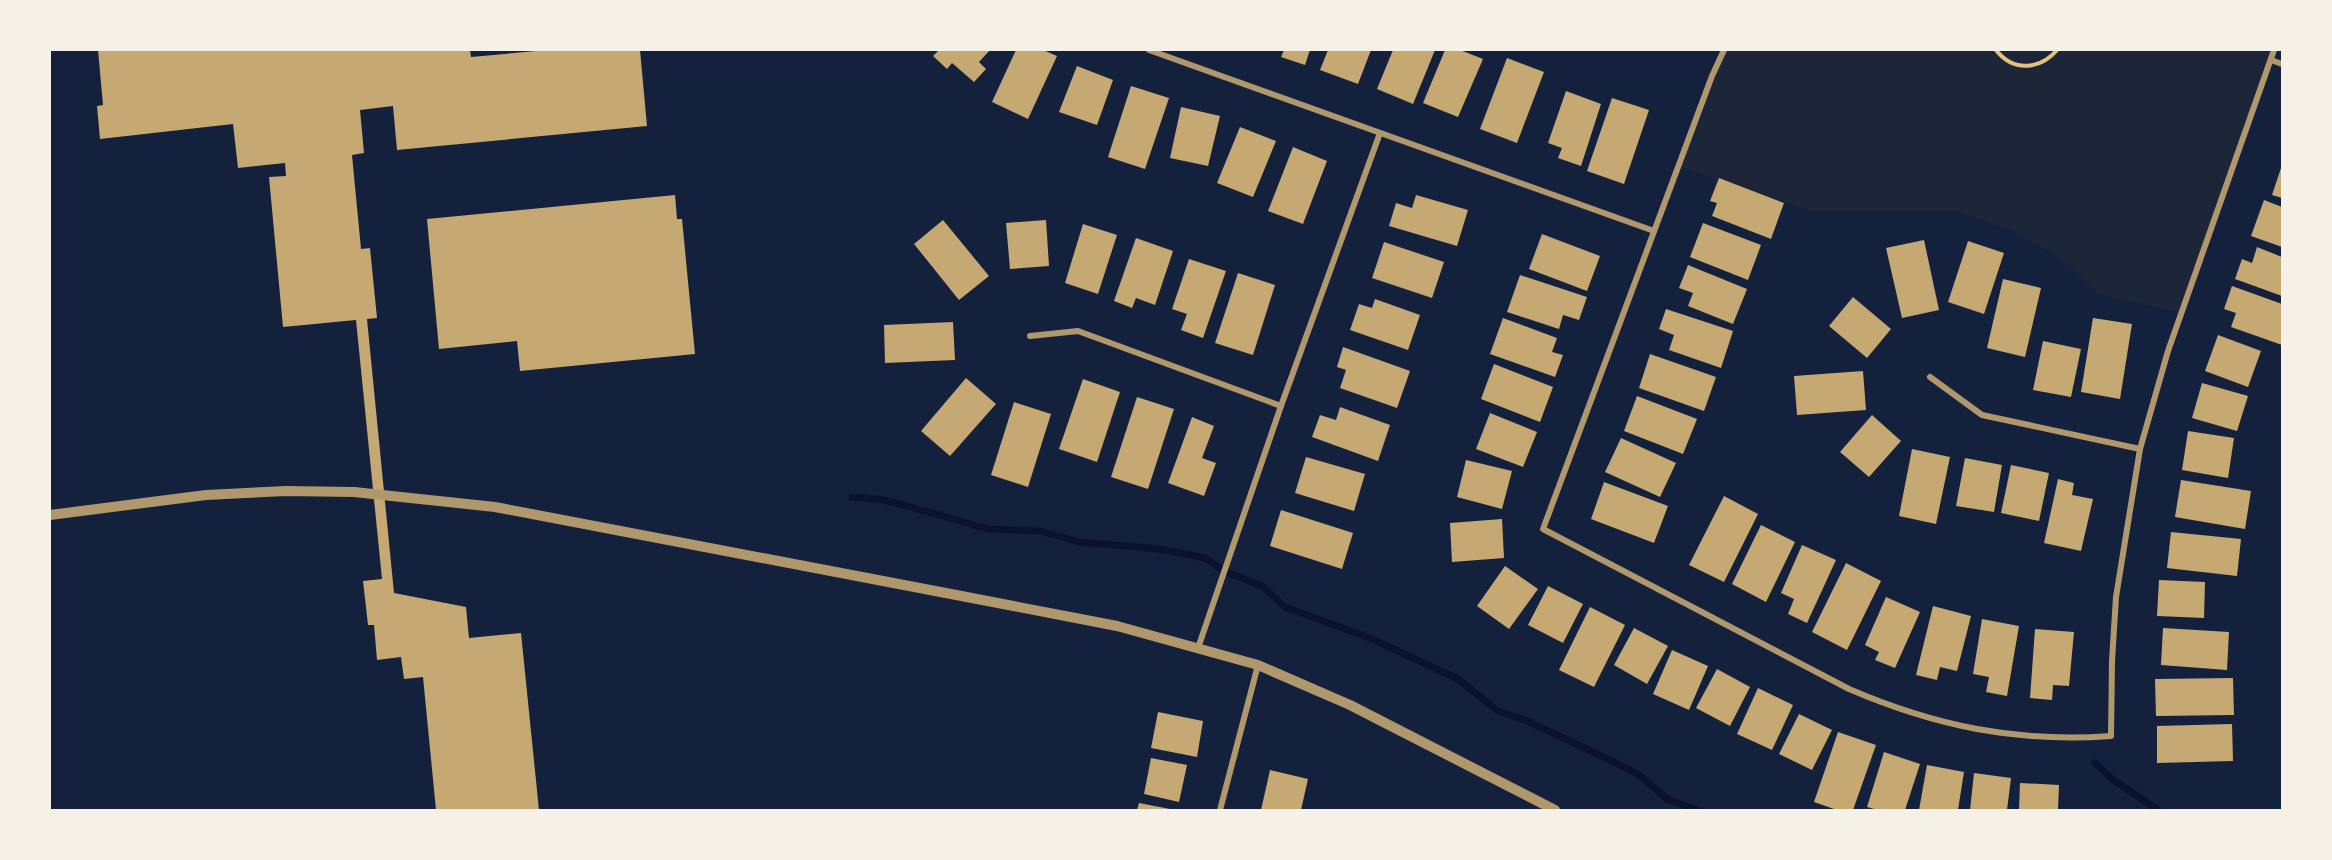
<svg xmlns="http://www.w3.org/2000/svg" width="2332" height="860" viewBox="0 0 2332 860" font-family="'Archivo Narrow',sans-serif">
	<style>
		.green { fill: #1d2539 }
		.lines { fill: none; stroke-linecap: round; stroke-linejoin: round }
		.stream { stroke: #0b132b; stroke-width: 7 }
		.building { fill: #c6a872 }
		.path { stroke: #e5c07b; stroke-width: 4 }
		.minor { stroke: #b1986c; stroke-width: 6 }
		.tertiary { stroke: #b1986c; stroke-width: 10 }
	</style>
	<rect width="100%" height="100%" fill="#14213d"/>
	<path class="green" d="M1724,50H2274L2182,313L2100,294L2057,256L2013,231L1957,211H1812L1679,166Z"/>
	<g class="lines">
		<g class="stream">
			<path d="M852,497L883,500L904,505L988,529L1040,531L1079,542L1159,549L1205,558L1224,571L1262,586L1285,607L1370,638L1458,679L1498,711L1525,720L1606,758L1638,774L1667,799L1697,810"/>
			<path d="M2095,763L2112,779L2158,810"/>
		</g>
	</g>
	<g class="building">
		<path d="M98,50H470L471,57L547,50H640L647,126L397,150L393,106L360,110L364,153L352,155L361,249L370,248L377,318L367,319L394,593L466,607L469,638L521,633L539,810H436L423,677L404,679L401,657L377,660L374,625H368L363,581L382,579L356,320L283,327L269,177L286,176L285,163L238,168L233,124L100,139L97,106L103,105Z"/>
		<path d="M939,50H990L979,62L986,69L974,82L952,63L947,69L933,56Z"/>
		<path d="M1016,50H1043L1057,56L1028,119L992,102Z"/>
		<path d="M1284,50H1310L1305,65L1281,57Z"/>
		<path d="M1328,50H1371L1358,84L1320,70Z"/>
		<path d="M1393,50H1435L1413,104L1377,89Z"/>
		<path d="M1445,50H1460L1483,59L1458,117L1423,103Z"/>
		<path d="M1507,58L1544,72L1517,143L1480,129Z"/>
		<path d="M1077,66L1113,80L1097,125L1059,112Z"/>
		<path d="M1131,86L1169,98L1145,169L1108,157Z"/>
		<path d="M1566,91L1601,104L1581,166L1558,158L1562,148L1548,143Z"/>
		<path d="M1612,98L1649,110L1624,184L1587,171Z"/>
		<path d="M1181,107L1220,116L1208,166L1170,158Z"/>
		<path d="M1240,127L1276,141L1253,197L1217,183Z"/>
		<path d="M1293,147L1327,161L1303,224L1268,211Z"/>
		<path d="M2282,165V198L2272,195Z"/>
		<path d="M1719,178L1784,203L1771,239L1712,216L1717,203L1710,201Z"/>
		<path d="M675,195L677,219H682L695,354L520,371L517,341L439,349L427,219Z"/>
		<path d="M1416,195L1468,210L1457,246L1389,226L1396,203L1412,208Z"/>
		<path d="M2264,200L2282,207V247L2251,236Z"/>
		<path d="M943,220L989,276L959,300L914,244Z"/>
		<path d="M1046,220L1049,266L1010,269L1006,223Z"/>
		<path d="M1703,223L1761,245L1748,280L1690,257Z"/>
		<path d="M1083,224L1117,235L1098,294L1065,283Z"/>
		<path d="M1542,234L1600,256L1587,291L1529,269Z"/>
		<path d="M1136,238L1173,251L1155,305L1136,298L1132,308L1114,301Z"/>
		<path d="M1924,240L1939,310L1902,318L1886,248Z"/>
		<path d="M1968,241L2004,253L1984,314L1948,302Z"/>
		<path d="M1384,242L1444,262L1432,298L1372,278Z"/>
		<path d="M2257,247L2282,257V296L2235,279L2242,259L2252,263Z"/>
		<path d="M1189,259L1226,271L1203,338L1181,330L1187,314L1172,309Z"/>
		<path d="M1688,265L1747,289L1733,324L1688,306L1693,293L1679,288Z"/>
		<path d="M1238,273L1275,285L1253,355L1215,343Z"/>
		<path d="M1520,275L1587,297L1579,320L1563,315L1559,329L1507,312Z"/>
		<path d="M2003,279L2041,288L2025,357L1987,348Z"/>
		<path d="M2232,286L2282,304V345L2231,327L2236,313L2224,309Z"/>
		<path d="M1853,297L1891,329L1867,358L1829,326Z"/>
		<path d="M1375,299L1420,315L1408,350L1350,330L1359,304L1372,308Z"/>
		<path d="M1666,309L1733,331L1721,368L1669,350L1674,335L1659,329Z"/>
		<path d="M1503,318L1557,338L1552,352L1563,355L1555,377L1490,354Z"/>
		<path d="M2093,318L2132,324L2120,399L2081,392Z"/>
		<path d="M953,322L955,360L885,363L884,325Z"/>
		<path d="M2218,335L2261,351L2248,387L2205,371Z"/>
		<path d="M2043,341L2081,349L2071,397L2033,390Z"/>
		<path d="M1343,347L1410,371L1397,408L1340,388L1346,370L1337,367Z"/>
		<path d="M1650,354L1716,377L1704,411L1639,388Z"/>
		<path d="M1494,364L1553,387L1540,422L1481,399Z"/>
		<path d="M1863,371L1866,410L1797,415L1794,376Z"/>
		<path d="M966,378L996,404L950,456L921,431Z"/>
		<path d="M1083,379L1120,392L1097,462L1059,449Z"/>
		<path d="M2202,383L2248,396L2237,431L2192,418Z"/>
		<path d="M1637,396L1697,419L1683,454L1624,431Z"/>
		<path d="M1137,397L1174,409L1148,489L1111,477Z"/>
		<path d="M1014,402L1051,414L1028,487L991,475Z"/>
		<path d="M1340,407L1390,425L1378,461L1312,437L1320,415L1336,420Z"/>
		<path d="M1490,413L1537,432L1523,467L1476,449Z"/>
		<path d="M1872,415L1901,441L1869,477L1840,452Z"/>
		<path d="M1192,417L1214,426L1202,458L1216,463L1204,496L1168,483Z"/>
		<path d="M2188,431L2234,438L2228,478L2182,470Z"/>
		<path d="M1621,438L1676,463L1660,497L1605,472Z"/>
		<path d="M1912,449L1950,457L1936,524L1899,516Z"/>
		<path d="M1306,457L1365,474L1354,511L1295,493Z"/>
		<path d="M1965,458L2002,465L1994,512L1956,506Z"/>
		<path d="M1466,460L1512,471L1502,509L1457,497Z"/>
		<path d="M2011,465L2049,473L2039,521L2001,513Z"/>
		<path d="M2058,479L2074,483L2072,495L2093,499L2081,551L2044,543Z"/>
		<path d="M2181,480L2251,491L2245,529L2175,517Z"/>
		<path d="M1604,482L1668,506L1654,543L1591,519Z"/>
		<path d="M1724,496L1758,514L1724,582L1689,565Z"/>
		<path d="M1281,510L1353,533L1342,569L1270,546Z"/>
		<path d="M1502,519L1504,558L1452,562L1450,523Z"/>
		<path d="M1761,525L1795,542L1766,602L1732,584Z"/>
		<path d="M2171,532L2241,539L2237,576L2167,568Z"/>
		<path d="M1802,545L1836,560L1807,623L1788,614L1794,599L1781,593Z"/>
		<path d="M1846,563L1881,581L1847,650L1812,632Z"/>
		<path d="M1505,566L1538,589L1509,629L1477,606Z"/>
		<path d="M2159,580L2205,582L2204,618L2157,616Z"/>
		<path d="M1548,586L1583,604L1563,643L1528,625Z"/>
		<path d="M1886,597L1920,612L1895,668L1875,660L1879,652L1865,645Z"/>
		<path d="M1933,606L1971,616L1957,671L1940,667L1937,680L1916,675Z"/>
		<path d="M1590,607L1625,625L1594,687L1559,670Z"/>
		<path d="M1982,619L2019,626L2007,696L1986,692L1989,677L1973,674Z"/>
		<path d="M1634,628L1668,646L1647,684L1614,665Z"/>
		<path d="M2163,628L2229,632L2227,670L2161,665Z"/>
		<path d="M2035,629L2074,632L2069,686L2053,685L2052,700L2030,698Z"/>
		<path d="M1672,650L1708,666L1689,710L1653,694Z"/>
		<path d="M1717,669L1750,687L1730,726L1696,708Z"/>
		<path d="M2233,678L2234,715L2156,716L2155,679Z"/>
		<path d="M1758,688L1793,705L1772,750L1737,734Z"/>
		<path d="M1158,712L1203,721L1197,757L1151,748Z"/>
		<path d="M1799,714L1832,730L1812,770L1779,754Z"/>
		<path d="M2232,724L2233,761L2157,763V726Z"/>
		<path d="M1838,732L1876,745L1853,810H1837L1814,802Z"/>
		<path d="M1884,752L1920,764L1905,810H1878L1867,807Z"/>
		<path d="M1151,758L1187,765L1179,802L1144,794Z"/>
		<path d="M1927,765L1964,772L1958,810H1919Z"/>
		<path d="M1270,770L1308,779L1301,810H1261Z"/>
		<path d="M1974,773L2011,778L2007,810H1970Z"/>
		<path d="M2020,783L2059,785L2058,810H2019Z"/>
		<path d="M1139,803L1170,809V810H1137Z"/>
	</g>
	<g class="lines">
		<path class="path" d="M1996,50C2013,72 2040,70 2057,50"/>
		<g class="minor">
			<path d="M1149,50L1654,231"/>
			<path d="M1724,50L1712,76L1543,529L1849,689C1935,726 2017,743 2111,736L2112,661L2116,597L2140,449L2168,351L2274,50"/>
			<path d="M2271,60L2282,64"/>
			<path d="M1030,336L1078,331L1281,406"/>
			<path d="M1930,377L1982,415L2140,449"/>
			<path d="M1198,648L1281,406L1380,133"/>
			<path d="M1220,810L1258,665"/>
		</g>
		<path class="tertiary" d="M50,515L206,495L286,491L354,492L495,507L951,594L1117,626L1258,665L1350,705L1555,810"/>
	</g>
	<rect width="2332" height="860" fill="none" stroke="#f6f1e7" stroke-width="102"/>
</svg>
